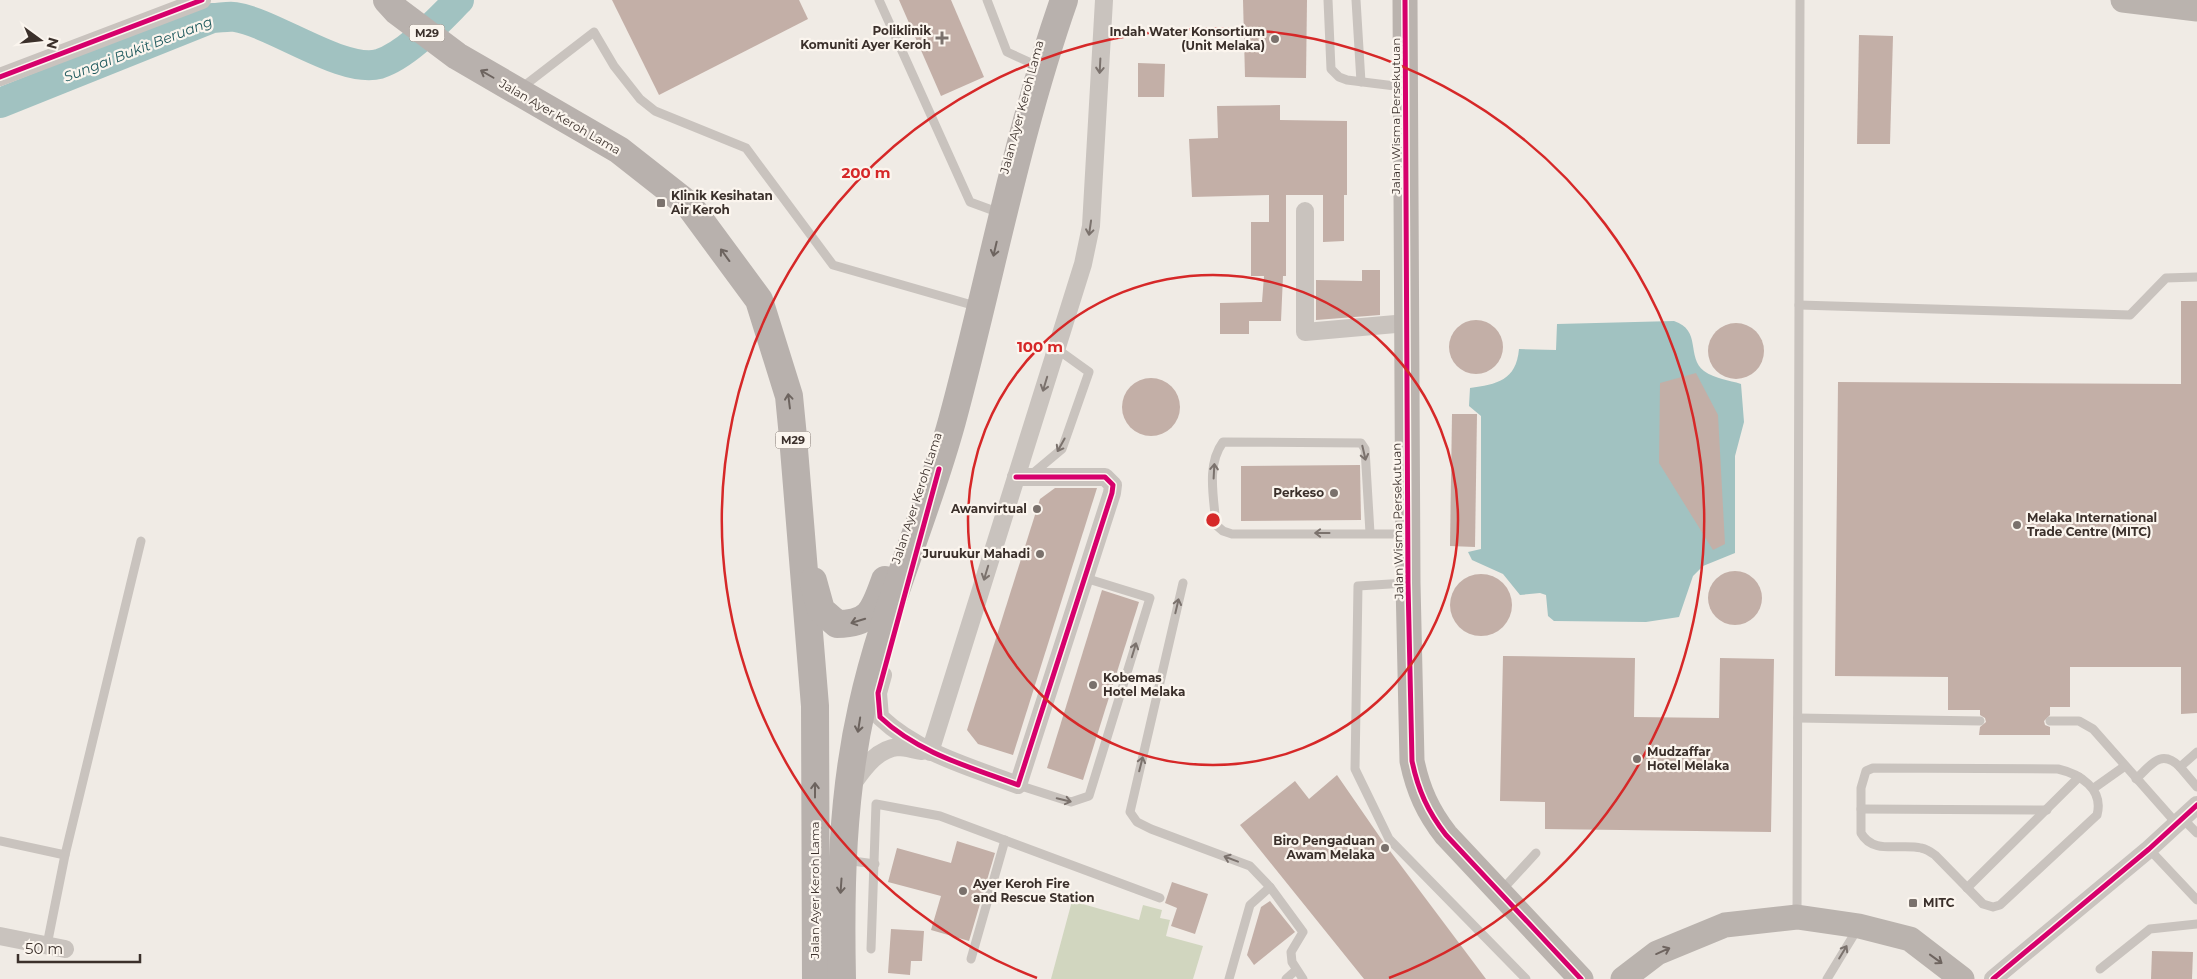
<svg xmlns="http://www.w3.org/2000/svg" width="2197" height="979" viewBox="0 0 2197 979" font-family="Montserrat,sans-serif">
	<style>
		.green { fill: #d1d6bf }
		.water { fill: #a1c2c1 }
		.lines { fill: none; stroke-linecap: round; stroke-linejoin: round }
		.river { stroke: #a1c2c1; stroke-width: 30 }
		.building { fill: #c3afa7 }
		.lane { stroke: #c9c3be; stroke-width: 9 }
		.street { stroke: #c9c3be; stroke-width: 18 }
		.secondary { stroke: #bab3ae; stroke-width: 25 }
		.primary { stroke: #b8b1ad; stroke-width: 28 }
		.cycleway-casing { stroke: #fbf5ee; stroke-width: 8 }
		.cycleway { stroke: #d6006c; stroke-width: 5 }
		.oneway { stroke: #7b726d }
		.oneway2 { stroke: #6d645f }
		.oneway3 { stroke: #6e645f }
		.ring { fill: none; stroke: #d62828; stroke-width: 2.5 }
		.poi-dot { fill: #7a716c; stroke: #fbf5ee; stroke-width: 2 }
		.labels { text-anchor: middle; stroke-width: 4.5; stroke-linejoin: round; paint-order: stroke }
		.shield { fill: #fbf5ee; stroke: #756b66; stroke-width: 1 }
		.shield-label { font-size: 11px; font-weight: bold; fill: #3b302b }
		.poi-label { font-size: 12px; font-weight: bold; fill: #3b302b; stroke: #fbf5ee; text-anchor: end }
		.street-label { font-size: 12px; fill: #3b302b; stroke: #fbf5ee }
		.water-label { font-size: 14px; font-style: italic; fill: #1f5a5e; stroke: #fbf5ee }
		.centre { fill: #d62828; stroke: #fbf5ee; stroke-width: 2.5 }
		.ring-label { font-size: 15px; text-anchor: middle; font-weight: bold; fill: #d62828; stroke: #fbf5ee; stroke-width: 4.5; stroke-linejoin: round; paint-order: stroke }
	</style>
	<rect width="100%" height="100%" fill="#f0ebe5"/>
	<path class="green" d="M1072,901L1139,920L1143,905L1162,910L1160,918L1170,920L1166,936L1203,946L1193,979H1051Z"/>
	<path class="water" d="M1674,321C1702,330 1686,357 1704,371C1715,379 1729,380 1741,384L1744,422L1735,456V553L1703,566L1693,576L1679,617L1646,622L1554,621L1548,616L1546,595L1540,593L1520,595L1503,574L1472,560L1468,552L1481,549V416L1469,406L1470,388C1497,384 1516,381 1519,349L1556,350L1557,324Z"/>
	<g class="lines">
		<path class="river" d="M0,103L212,18C219,18 228,16 235,17C274,23 343,74 379,64C407,55 438,21 459,0"/>
	</g>
	<g class="building">
		<path d="M612,0H799L808,19L659,95Z"/>
		<path d="M899,0H951L984,77L941,96Z"/>
		<path d="M1243,0H1307L1306,78L1245,77Z"/>
		<path d="M1859,35L1893,36L1890,144H1857Z"/>
		<path d="M1138,63L1165,64L1164,97H1138Z"/>
		<path d="M1280,105V120L1347,121V195H1344V241L1323,242V195H1286V276H1283L1281,321H1249V334H1220V303L1262,302L1264,276H1251V222H1269V195L1192,197L1189,139L1218,138L1217,106Z"/>
		<path d="M1362,270H1380V315L1316,320V280L1362,281Z"/>
		<path d="M2181,301H2197V713L2181,714V667H2070V707H2050V715L2044,721L2045,725L2050,727V735H1979L1980,727L1986,722L1985,718L1980,715V710H1948V677L1835,676L1838,382L2181,384Z"/>
		<circle cx="1476" cy="347" r="27"/>
		<circle cx="1736" cy="351" r="28"/>
		<path d="M1696,373L1718,415L1725,544L1713,550L1659,463L1660,383Z"/>
		<circle cx="1151" cy="407" r="29"/>
		<path d="M1452,414H1477L1475,547L1450,546Z"/>
		<path d="M1360,465L1361,520L1241,521V466Z"/>
		<path d="M1055,488H1097L1013,755L978,744L967,730L1040,499Z"/>
		<circle cx="1735" cy="598" r="27"/>
		<circle cx="1481" cy="605" r="31"/>
		<path d="M1102,590L1139,602L1083,780L1047,768Z"/>
		<path d="M1503,656L1635,658L1634,717L1719,718L1720,658L1774,659L1771,832L1545,829V802L1500,801Z"/>
		<path d="M1337,775L1384,843L1486,979H1364L1240,825L1295,781L1309,799Z"/>
		<path d="M957,841L995,853L969,941L931,930L941,896L888,882L897,848L951,863Z"/>
		<path d="M1172,882L1208,894L1195,934L1171,926L1177,908L1165,903Z"/>
		<path d="M1270,901L1295,932L1254,965L1247,955L1261,907Z"/>
		<path d="M891,929L924,931L922,961H911L910,975L888,973Z"/>
		<path d="M2152,951L2193,952L2192,979H2151Z"/>
	</g>
	<g class="lines">
		<g class="lane">
			<path d="M879,0L970,202L1000,213"/>
			<path d="M987,0L1007,52L1040,67"/>
			<path d="M1328,0L1331,69L1339,77L1347,80L1403,87"/>
			<path d="M1356,0L1361,82"/>
			<path d="M520,89L594,32L614,66L640,99L655,111L746,148L833,265L979,307"/>
			<path d="M1799,305L2130,315L2166,278L2197,277"/>
			<path d="M1031,475L1062,449L1089,372L1057,349"/>
			<path d="M1370,533L1365,449L1361,443L1223,442C1206,465 1214,498 1216,525L1223,531L1232,534H1406"/>
			<path d="M1183,583L1130,812L1137,822L1151,829L1250,866L1270,887L1303,932L1291,952L1292,962L1303,979"/>
			<path d="M1406,583L1358,586L1355,769L1389,839L1526,979"/>
			<path d="M1798,718L1980,721"/>
			<path d="M2050,721H2079L2093,729L2177,824"/>
			<path d="M2197,752L2180,767L2197,787"/>
			<path d="M1873,768L2058,769C2080,774 2104,789 2097,815L2000,905L1993,907L1983,904L1935,855C1931,852 1926,849 1921,848C1901,843 1873,855 1861,833V788L1866,771Z"/>
			<path d="M2136,779C2151,765 2161,748 2180,767"/>
			<path d="M1018,785L1071,802L1089,796L1150,598L1085,578"/>
			<path d="M2094,788L2125,766"/>
			<path d="M1861,809L2047,810"/>
			<path d="M2182,818L2197,833"/>
			<path d="M0,841L65,855L141,541"/>
			<path d="M2149,849L2197,900"/>
			<path d="M845,860L875,864"/>
			<path d="M1967,888L2079,777"/>
			<path d="M1501,891L1536,853"/>
			<path d="M1797,915L1800,0"/>
			<path d="M47,945L65,855"/>
			<path d="M871,949L876,804L940,816L1160,898"/>
			<path d="M971,959L1005,840"/>
			<path d="M2100,969L2150,929L2197,924"/>
			<path d="M1229,979L1250,905L1270,887"/>
			<path d="M1286,979L1296,970"/>
			<path d="M1827,979L1858,928"/>
		</g>
		<g class="street">
			<path d="M0,77L202,0"/>
			<path d="M1305,211V332L1407,323"/>
			<path d="M883,675L878,693L880,717C918,753 970,767 1018,785L1112,493L1113,485L1105,477H1016"/>
			<path d="M930,752L1083,264L1091,226L1104,0"/>
			<path d="M851,786C863,770 876,749 898,747C906,747 914,750 922,751"/>
			<path d="M0,936L65,949"/>
			<path d="M1993,979L2149,849L2197,805"/>
		</g>
		<g class="secondary">
			<path d="M1405,0L1408,583L1412,761C1418,790 1428,812 1446,835L1581,979"/>
			<path d="M2123,0L2197,9"/>
			<path d="M1623,979L1657,953L1725,925L1797,917L1859,926L1910,939L1962,979"/>
		</g>
		<g class="primary">
			<path d="M387,0L397,11L457,56L619,150L689,205L759,300L789,396L793,437L815,706L816,979"/>
			<path d="M813,581L821,610L837,624C871,624 874,610 885,580"/>
			<path d="M842,979C840,888 842,796 862,707C883,610 926,517 952,421C990,281 1016,137 1064,0"/>
		</g>
		<defs>
			<g id="cycleway">
				<path d="M1405,0L1408,583L1412,761C1418,790 1428,812 1446,835L1581,979"/>
				<path d="M0,77L202,0"/>
				<path d="M939,469L878,693L880,717C918,753 970,767 1018,785L1112,493L1113,485L1105,477H1016"/>
				<path d="M1993,979L2149,849L2197,805"/>
			</g>
		</defs>
		<use href="#cycleway" class="cycleway-casing"/>
		<use href="#cycleway" class="cycleway"/>
	</g>
	<defs><path id="oneway-shaft" d="M-6 0H5M1.5-3L5.5 0L1.5 3" fill="none" stroke-width="1.6" stroke-linecap="round" stroke-linejoin="round" transform="scale(1.25)"/></defs>
	<g class="oneway">
		<use href="#oneway-shaft" transform="translate(1100 66) rotate(93)"/>
		<use href="#oneway-shaft" transform="translate(1090 228) rotate(98)"/>
		<use href="#oneway-shaft" transform="translate(1045 384) rotate(107)"/>
		<use href="#oneway-shaft" transform="translate(1061 445) rotate(119)"/>
		<use href="#oneway-shaft" transform="translate(1364 453) rotate(77)"/>
		<use href="#oneway-shaft" transform="translate(1214 471) rotate(-87)"/>
		<use href="#oneway-shaft" transform="translate(1322 533) rotate(180)"/>
		<use href="#oneway-shaft" transform="translate(986 573) rotate(107)"/>
		<use href="#oneway-shaft" transform="translate(1177 606) rotate(-77)"/>
		<use href="#oneway-shaft" transform="translate(1134 650) rotate(-73)"/>
		<use href="#oneway-shaft" transform="translate(1141 764) rotate(-76)"/>
		<use href="#oneway-shaft" transform="translate(1064 800) rotate(14)"/>
		<use href="#oneway-shaft" transform="translate(1231 859) rotate(-159)"/>
		<use href="#oneway-shaft" transform="translate(1843 952) rotate(-59)"/>
	</g>
	<g class="oneway2">
		<use href="#oneway-shaft" transform="translate(487 74) rotate(-150)"/>
		<use href="#oneway-shaft" transform="translate(995 249) rotate(103)"/>
		<use href="#oneway-shaft" transform="translate(725 255) rotate(-126)"/>
		<use href="#oneway-shaft" transform="translate(789 401) rotate(-97)"/>
		<use href="#oneway-shaft" transform="translate(858 621) rotate(163)"/>
		<use href="#oneway-shaft" transform="translate(859 725) rotate(99)"/>
		<use href="#oneway-shaft" transform="translate(815 790) rotate(-90)"/>
		<use href="#oneway-shaft" transform="translate(841 886) rotate(94)"/>
	</g>
	<g class="oneway3">
		<use href="#oneway-shaft" transform="translate(1663 951) rotate(-24)"/>
		<use href="#oneway-shaft" transform="translate(1936 959) rotate(36)"/>
	</g>
	<g class="ring">
		<circle cx="1213" cy="520" r="245"/>
		<path d="M1037 978A491 491 0 1 1 1389 978"/>
	</g>
	<g class="poi-dot">
		<path d="M939.5 30.5h5v5h5v5h-5v5h-5v-5h-5v-5h5z"/>
		<circle cx="1275" cy="39" r="5"/>
		<rect x="656" y="198" width="10" height="10" rx="2.5"/>
		<circle cx="1334" cy="493" r="5"/>
		<circle cx="1037" cy="509" r="5"/>
		<circle cx="2017" cy="525" r="5"/>
		<circle cx="1040" cy="554" r="5"/>
		<circle cx="1093" cy="685" r="5"/>
		<circle cx="1637" cy="759" r="5"/>
		<circle cx="1385" cy="848" r="5"/>
		<circle cx="963" cy="891" r="5"/>
		<rect x="1908" y="898" width="10" height="10" rx="2.5"/>
	</g>
	<g class="labels">
		<g class="shield">
			<rect x="409.5" y="24.5" width="35" height="17" rx="4"/>
			<rect x="775.5" y="431.5" width="35" height="17" rx="4"/>
		</g>
		<g class="shield-label">
			<text x="427" y="37">M29</text>
			<text x="793" y="444">M29</text>
		</g>
		<g class="poi-label">
			<text x="931" y="35">Poliklinik<tspan x="931" dy="14">Komuniti Ayer Keroh</tspan></text>
			<text x="1265" y="36">Indah Water Konsortium<tspan x="1265" dy="14">(Unit Melaka)</tspan></text>
			<text x="671" y="200" text-anchor="start">Klinik Kesihatan<tspan x="671" dy="14">Air Keroh</tspan></text>
			<text x="1324" y="497">Perkeso</text>
			<text x="1027" y="513">Awanvirtual</text>
			<text x="2027" y="522" text-anchor="start">Melaka International<tspan x="2027" dy="14">Trade Centre (MITC)</tspan></text>
			<text x="1030" y="558">Juruukur Mahadi</text>
			<text x="1103" y="682" text-anchor="start">Kobemas<tspan x="1103" dy="14">Hotel Melaka</tspan></text>
			<text x="1647" y="756" text-anchor="start">Mudzaffar<tspan x="1647" dy="14">Hotel Melaka</tspan></text>
			<text x="1375" y="845">Biro Pengaduan<tspan x="1375" dy="14">Awam Melaka</tspan></text>
			<text x="973" y="888" text-anchor="start">Ayer Keroh Fire<tspan x="973" dy="14">and Rescue Station</tspan></text>
			<text x="1923" y="907" text-anchor="start">MITC</text>
		</g>
		<g class="street-label">
			<text transform="translate(1022 107) rotate(-75)" y="4">Jalan Ayer Keroh Lama</text>
			<text transform="translate(1396 116) rotate(-90)" y="4">Jalan Wisma Persekutuan</text>
			<text transform="translate(560 117) rotate(30)" y="4">Jalan Ayer Keroh Lama</text>
			<text transform="translate(917 498) rotate(-72)" y="4">Jalan Ayer Keroh Lama</text>
			<text transform="translate(1398 521) rotate(-91)" y="4">Jalan Wisma Persekutuan</text>
			<text transform="translate(815 890) rotate(-90)" y="4">Jalan Ayer Keroh Lama</text>
		</g>
		<g class="water-label">
			<text transform="translate(138 49) rotate(-21)" y="5">Sungai Bukit Beruang</text>
		</g>
	</g>
	<circle cx="1213" cy="520" r="8" class="centre"/>
	<g class="ring-label">
		<text x="866" y="178">200 m</text>
		<text x="1040" y="352">100 m</text>
	</g>
	<g transform="translate(40 40) rotate(105)" stroke="#fbf5ee" stroke-width="4" paint-order="stroke">
	<path d="M0-4L9 19L0 12L-9 19Z" fill="#3b302b"/>
	<text y="-8" font-size="14" font-weight="bold" text-anchor="middle" fill="#3b302b">N</text>
	</g>
	<path d="M18 954v8h122v-8" fill="none" stroke="#3b302b" stroke-width="2.5"/>
	<text x="25" y="954" font-size="15" fill="#3b302b" stroke="#fbf5ee" stroke-width="4" paint-order="stroke">50 m</text>
</svg>
